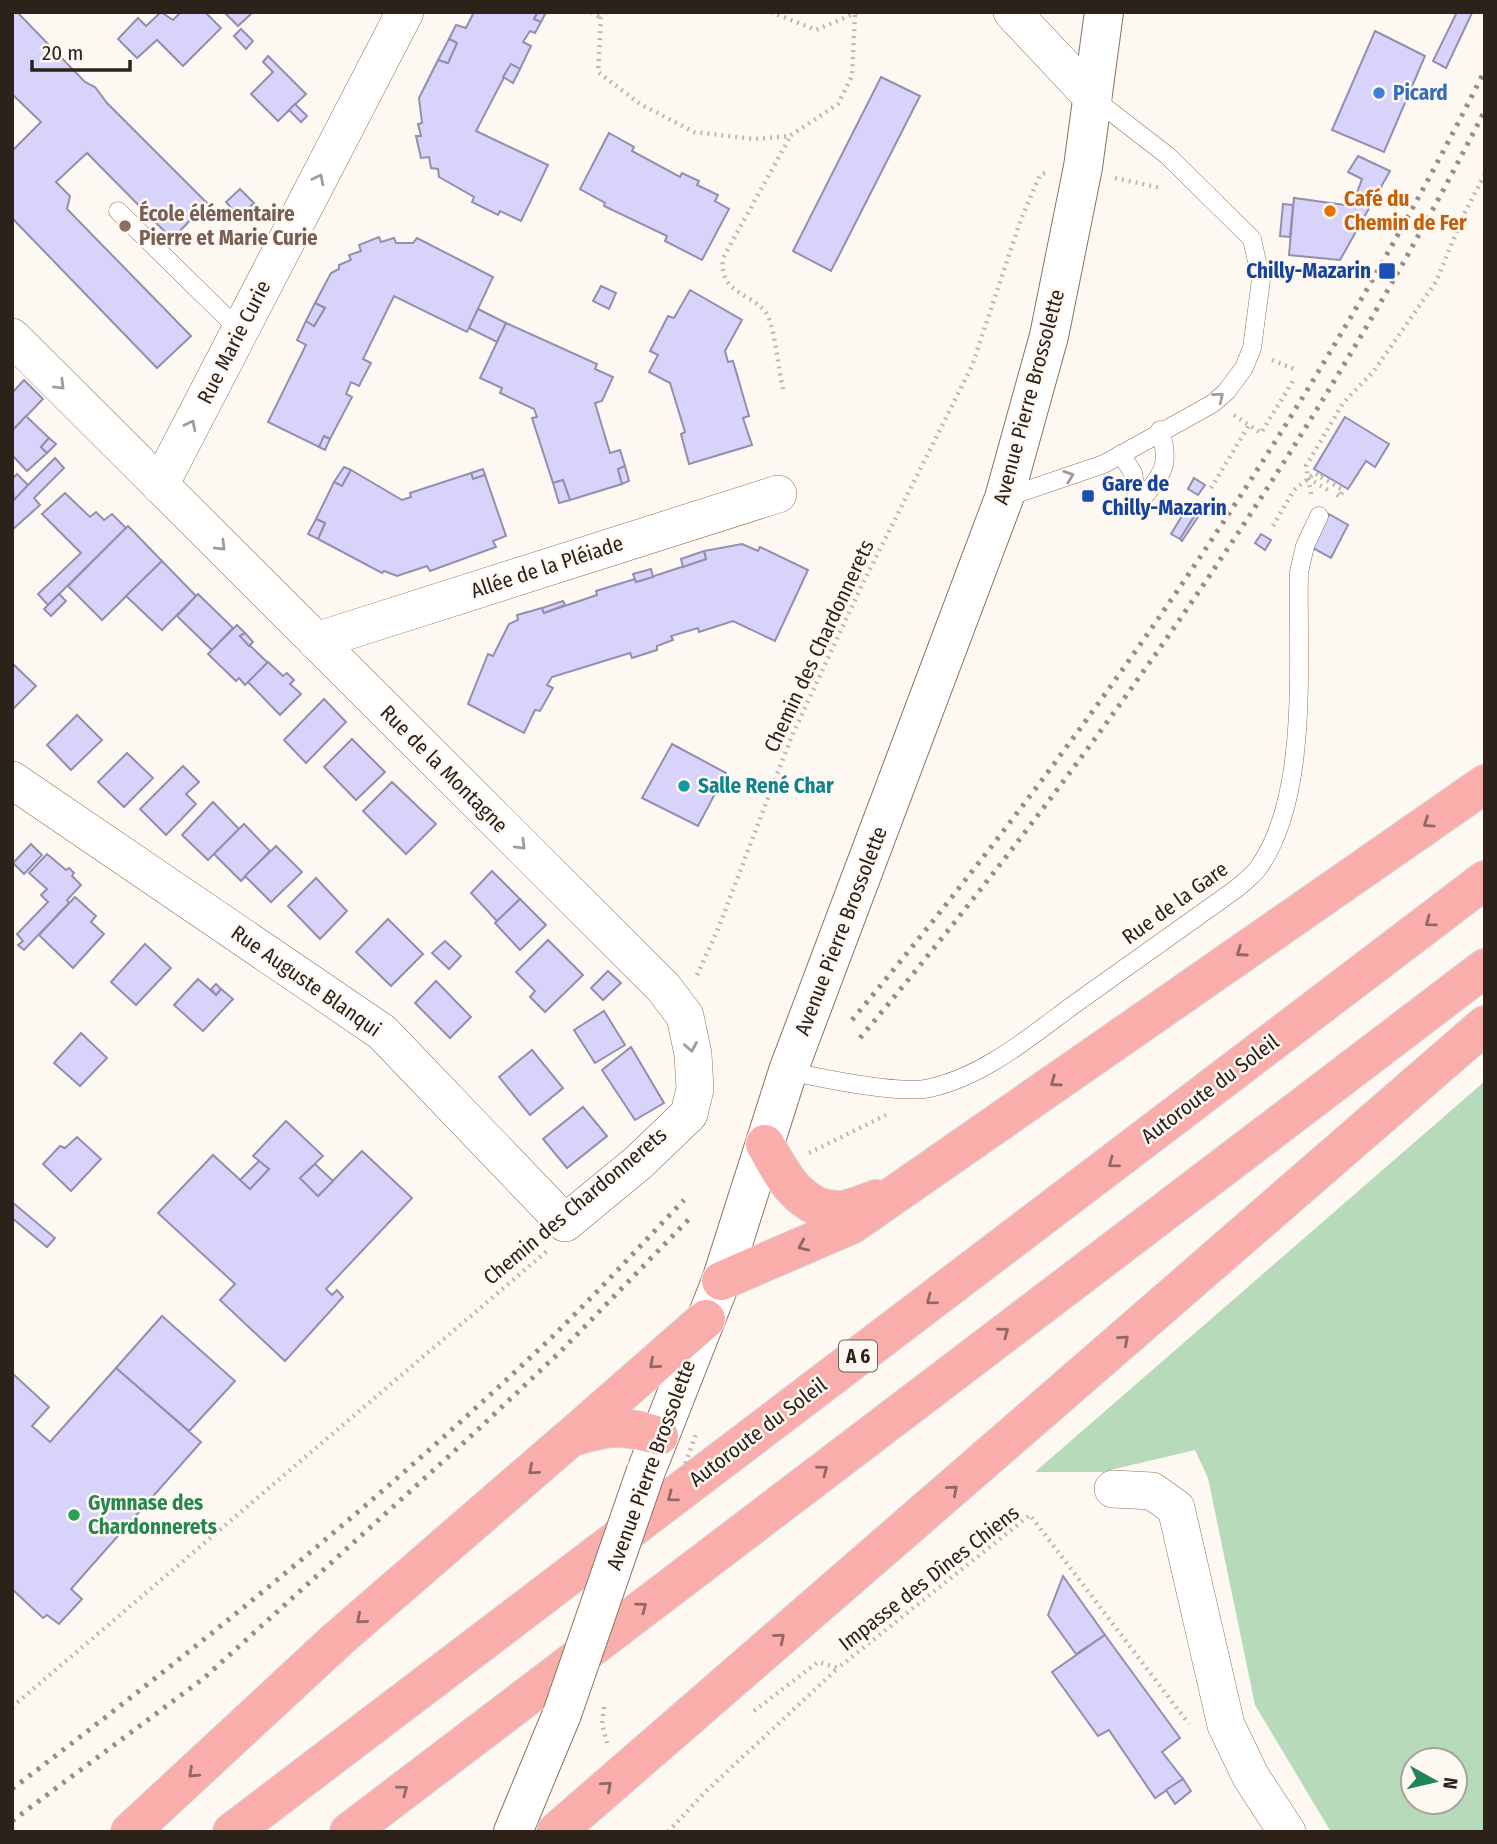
<svg xmlns="http://www.w3.org/2000/svg" width="1497" height="1844" viewBox="0 0 1497 1844" font-family="'Fira Sans Condensed',sans-serif">
	<style>
		.green { fill: #b6daba; fill-rule: evenodd }
		.building { fill: #d8d3fb; stroke: #938fad; stroke-width: 2 }
		.lines { fill: none; stroke-linecap: round; stroke-linejoin: round }
		.lane-casing { stroke: #8c725e; stroke-width: 19 }
		.street-casing { stroke: #8c725e; stroke-width: 38 }
		.secondary-casing { stroke: #8c725e; stroke-width: 40 }
		.highway-casing { stroke: #d9d7d6; stroke-width: 40 }
		.path { stroke: #bfb8b2; stroke-width: 4.5; stroke-dasharray: 2 5; stroke-linecap: butt }
		.lane { stroke: #fff; stroke-width: 18 }
		.street { stroke: #fff; stroke-width: 37 }
		.secondary { stroke: #fff; stroke-width: 38 }
		.highway { stroke: #f9aeab; stroke-width: 38 }
		.rail { stroke: #968e87; stroke-width: 5; stroke-dasharray: 3.5 7; stroke-linecap: butt }
		.secondary-bridge-casing { stroke: #8c725e; stroke-width: 40; stroke-linecap: butt }
		.path-bridge { stroke: #bfb8b2; stroke-width: 4.5; stroke-dasharray: 2 5; stroke-linecap: butt }
		.secondary-bridge { stroke: #fff; stroke-width: 38 }
		.oneway { stroke: #a09c98 }
		.oneway2 { stroke: #936862 }
		.shop-dot { fill: #3f7fe0; stroke: #fef8f3; stroke-width: 2.5 }
		.food-dot { fill: #e8710a; stroke: #fef8f3; stroke-width: 2.5 }
		.education-dot { fill: #8d6e63; stroke: #fef8f3; stroke-width: 2.5 }
		.transit-dot { fill: #1a4fb4; stroke: #fef8f3; stroke-width: 2.5 }
		.culture-dot { fill: #0f9aa8; stroke: #fef8f3; stroke-width: 2.5 }
		.leisure-dot { fill: #2e9e5b; stroke: #fef8f3; stroke-width: 2.5 }
		.labels { text-anchor: middle; stroke-width: 5; stroke-linejoin: round; paint-order: stroke }
		.shield { fill: #fef8f3; stroke: #6c625b; stroke-width: 2 }
		.shield-label { font-size: 19px; font-weight: bold; fill: #2d221a }
		.shop-label { font-size: 21px; font-weight: bold; fill: #366cbe; stroke: #fef8f3; text-anchor: start }
		.food-label { font-size: 21px; font-weight: bold; fill: #c56008; stroke: #fef8f3; text-anchor: start }
		.education-label { font-size: 21px; font-weight: bold; fill: #785e54; stroke: #fef8f3; text-anchor: start }
		.transit-label { font-size: 21px; font-weight: bold; fill: #164399; stroke: #fef8f3; text-anchor: end }
		.street-label { font-size: 21px; fill: #2d221a; stroke: #fef8f3 }
		.culture-label { font-size: 21px; font-weight: bold; fill: #0d838f; stroke: #fef8f3; text-anchor: start }
		.leisure-label { font-size: 21px; font-weight: bold; fill: #27864d; stroke: #fef8f3; text-anchor: start }
	</style>
	<rect width="100%" height="100%" fill="#fef8f3"/>
	<path class="green" d="M1485,1081V1832H1331L1255,1705L1208,1478L1195,1450L1102,1472H1035ZM1413,1760H1455V1802H1413Z"/>
	<g class="building">
		<path d="M12,12H17L85,82L95,87L107,103L207,203L172,239L87,153L56,182L70,196L67,209L191,336L157,368L12,218V151L41,122L12,94Z"/>
		<path d="M161,12L173,20L181,12H205L221,28L183,66L157,40L137,58L118,39L138,18L146,26Z"/>
		<path d="M224,12H253L238,26Z"/>
		<path d="M474,12H538L534,19L541,22L535,33L530,31L523,42L531,46L520,69L511,64L476,131L548,165L521,221L500,211L498,215L472,202L474,197L439,177L438,169L431,168L429,157L421,158L416,136H421L418,124L422,123L419,98L438,60L448,63L457,43L449,39L456,25L466,28Z"/>
		<path d="M538,12H546L541,22L534,19Z"/>
		<path d="M1457,12L1472,13L1446,68L1433,61Z"/>
		<path d="M241,29L253,41L246,49L234,36Z"/>
		<path d="M1375,31L1425,56L1384,152L1332,130Z"/>
		<path d="M449,39L457,43L448,63L438,60Z"/>
		<path d="M268,56L306,94L278,121L251,94L273,72L263,62Z"/>
		<path d="M511,64L520,69L513,83L503,77Z"/>
		<path d="M881,77L920,96L831,271L793,251Z"/>
		<path d="M295,104L307,116L301,122L289,110Z"/>
		<path d="M609,133L634,147L632,151L680,177L682,173L699,181L697,185L718,195L715,201L729,209L702,260L665,241L667,236L604,206L605,203L580,189Z"/>
		<path d="M1358,156L1390,171L1340,260L1289,255L1294,198L1352,206L1362,179L1348,172Z"/>
		<path d="M240,189L254,203L239,217L226,202Z"/>
		<path d="M1283,204L1293,205L1290,237L1280,236Z"/>
		<path d="M379,237L381,242L394,238L396,243H413L417,238L493,277L467,332L394,296L363,359L371,363L359,386L351,382L346,394L352,397L330,439L324,436L319,447L268,422L306,345L297,340L306,321L314,326L325,308L315,303L331,273L339,269V265L351,260L349,255L361,251L359,245Z"/>
		<path d="M601,286L616,293L609,309L593,301Z"/>
		<path d="M690,290L742,320L725,351L728,362L733,361L749,416L743,418L752,445L689,464L681,434L685,432L670,383L649,372L658,355L650,351L668,316L674,318Z"/>
		<path d="M315,303L325,308L314,326L306,321Z"/>
		<path d="M478,309L506,323L497,342L469,328Z"/>
		<path d="M506,323L597,364L595,369L613,377L602,401L595,403L610,453L620,450L625,466L618,469L622,484L570,500L563,480L553,483L532,418L537,417L534,409L500,393L502,388L480,378Z"/>
		<path d="M24,380L43,399L12,431V393Z"/>
		<path d="M26,416L49,438L41,447L47,453L27,471L12,455V431Z"/>
		<path d="M1345,417L1389,444L1375,467L1366,461L1348,489L1314,469Z"/>
		<path d="M324,436L330,439L325,450L319,447Z"/>
		<path d="M49,438L56,444L47,453L41,447Z"/>
		<path d="M55,458L64,468L34,498L40,505L12,530V501Z"/>
		<path d="M625,466L629,481L622,484L618,469Z"/>
		<path d="M344,467L351,470L342,486L334,482Z"/>
		<path d="M483,469L485,475L473,479L471,473Z"/>
		<path d="M351,470L402,500L411,497L410,493L471,473L473,479L485,475L506,536L493,541L496,547L430,571L427,566L397,576L384,571L382,573L318,539L325,523L316,519L334,482L342,486Z"/>
		<path d="M17,474L28,485L14,500L12,479Z"/>
		<path d="M1194,478L1205,485L1198,495L1188,489Z"/>
		<path d="M563,480L570,500L559,503L553,483Z"/>
		<path d="M65,493L90,517L96,512L104,520L112,514L126,528L48,605L38,594L81,553L42,514Z"/>
		<path d="M1188,506L1197,512L1180,539L1171,534Z"/>
		<path d="M1197,512L1200,514L1182,541L1180,539Z"/>
		<path d="M1329,514L1348,525L1331,558L1311,547Z"/>
		<path d="M316,519L325,523L318,539L308,534Z"/>
		<path d="M128,526L162,561L102,620L68,586Z"/>
		<path d="M1261,534L1271,540L1265,550L1255,543Z"/>
		<path d="M742,544L758,551L760,547L808,570L775,641L733,621L699,632L698,628L671,636L673,640L657,646V650L632,658L630,653L552,677L547,685L553,688L540,711L535,710L524,733L468,704L488,654L493,656L509,624L518,620L517,615L542,608L544,613L597,595L596,591L635,579L636,582L706,559L704,551Z"/>
		<path d="M704,551L706,559L683,567L681,559Z"/>
		<path d="M162,561L196,596L162,630L126,596Z"/>
		<path d="M651,569L653,577L636,582L633,574Z"/>
		<path d="M59,594L66,601L51,616L44,609Z"/>
		<path d="M198,594L233,628L212,650L177,616Z"/>
		<path d="M563,601L565,605L544,613L542,608Z"/>
		<path d="M237,625L245,633L240,636L268,663L245,685L239,678L236,681L208,654Z"/>
		<path d="M245,633L253,642L249,646L240,636Z"/>
		<path d="M268,662L283,676L287,673L294,680L290,684L301,694L280,715L248,682Z"/>
		<path d="M12,663L36,686L12,710Z"/>
		<path d="M324,699L346,722L306,763L284,740Z"/>
		<path d="M77,715L102,740L71,770L47,745Z"/>
		<path d="M352,739L385,772L356,800L324,767Z"/>
		<path d="M672,744L726,773L698,826L642,798Z"/>
		<path d="M127,753L153,778L124,807L98,782Z"/>
		<path d="M183,766L199,782L186,794L196,804L166,835L140,809Z"/>
		<path d="M392,782L436,824L406,854L363,811Z"/>
		<path d="M213,802L239,829L208,860L182,835Z"/>
		<path d="M244,824L270,851L241,881L214,854Z"/>
		<path d="M31,844L42,855L24,874L13,863Z"/>
		<path d="M276,846L302,872L271,902L245,876Z"/>
		<path d="M47,854L66,870L69,868L74,873L72,876L81,885L67,900L69,903L24,950L18,945L23,941L17,934L48,902L41,895L47,889L29,873Z"/>
		<path d="M492,871L520,899L497,921L471,893Z"/>
		<path d="M316,878L347,911L320,939L288,906Z"/>
		<path d="M75,897L96,916L91,922L104,934L73,968L39,935Z"/>
		<path d="M520,899L546,925L520,950L495,923Z"/>
		<path d="M388,919L423,954L391,986L356,952Z"/>
		<path d="M548,940L583,975L545,1012L530,997L535,991L516,972Z"/>
		<path d="M445,941L461,956L449,969L432,953Z"/>
		<path d="M145,944L171,968L136,1005L111,982Z"/>
		<path d="M608,971L621,983L603,1000L591,988Z"/>
		<path d="M198,979L216,995L221,989L233,999L203,1031L174,1005Z"/>
		<path d="M436,981L471,1017L450,1038L415,1003Z"/>
		<path d="M216,984L221,989L216,995L211,989Z"/>
		<path d="M604,1011L625,1045L595,1063L574,1030Z"/>
		<path d="M81,1033L107,1058L80,1086L54,1063Z"/>
		<path d="M631,1047L664,1103L635,1120L602,1070Z"/>
		<path d="M532,1050L563,1088L530,1115L499,1077Z"/>
		<path d="M583,1107L607,1136L567,1168L543,1139Z"/>
		<path d="M286,1121L323,1156L300,1178L318,1196L362,1151L412,1198L326,1289L332,1295L337,1290L343,1297L285,1361L220,1300L235,1284L158,1213L213,1155L250,1189L269,1169L253,1156Z"/>
		<path d="M77,1137L101,1159L71,1191L43,1164L60,1146L65,1148Z"/>
		<path d="M259,1161L269,1169L250,1189L240,1180Z"/>
		<path d="M315,1164L333,1181L318,1196L300,1178Z"/>
		<path d="M12,1202L55,1238L47,1247L12,1218Z"/>
		<path d="M162,1316L235,1381L189,1431L116,1368Z"/>
		<path d="M116,1368L201,1442L71,1589L82,1599L59,1624L47,1615L43,1618L12,1589V1373L49,1407L32,1426L50,1442Z"/>
		<path d="M1063,1576L1105,1635L1076,1654L1048,1615Z"/>
		<path d="M1105,1635L1180,1738L1162,1752L1183,1779L1155,1798L1109,1730L1098,1736L1052,1672Z"/>
		<path d="M1183,1779L1191,1791L1175,1804L1166,1790Z"/>
	</g>
	<g class="lines">
		<defs>
			<g id="lane">
				<path d="M118,211L227,318L242,327"/>
				<path d="M1121,454L1133,473L1138,504"/>
				<path d="M1004,498L1104,464L1212,404L1226,392L1244,368L1252,348L1261,280L1252,239L1168,156L1093,98"/>
				<path d="M1138,504C1161,474 1172,469 1160,430"/>
				<path d="M788,1071C820,1078 900,1095 930,1088C985,1076 1032,1035 1076,1003C1130,965 1183,927 1236,889C1244,882 1254,875 1259,867C1310,794 1297,659 1299,572L1305,546L1319,516"/>
			</g>
			<g id="street">
				<path d="M1012,12L1093,98"/>
				<path d="M12,337L663,987L685,1016L693,1054L695,1089L689,1114L639,1162L565,1223L382,1032L12,780"/>
				<path d="M160,485L405,12"/>
				<path d="M316,641L778,494"/>
				<path d="M1113,1489L1152,1491L1176,1508L1226,1725L1251,1777L1287,1832"/>
			</g>
			<g id="secondary">
				<path d="M648,1466L721,1281L788,1071L1004,498L1049,336L1083,167L1104,12"/>
				<path d="M513,1832L562,1714"/>
			</g>
			<g id="highway">
				<path d="M765,1144C781,1173 800,1211 839,1210C850,1210 865,1203 876,1199"/>
				<path d="M721,1281L851,1225L1485,784"/>
				<path d="M576,1433L706,1319"/>
				<path d="M130,1832L338,1639L570,1438C607,1426 622,1424 659,1436"/>
				<path d="M232,1832L1485,880"/>
				<path d="M349,1832L1485,968"/>
				<path d="M556,1832L1485,1025"/>
			</g>
		</defs>
		<use href="#lane" class="lane-casing"/>
		<use href="#street" class="street-casing"/>
		<use href="#secondary" class="secondary-casing"/>
		<use href="#highway" class="highway-casing"/>
		<g class="path">
			<path d="M591,12L601,18"/>
			<path d="M606,12L601,18L598,72L640,104L694,132L754,139L790,136L838,104L852,76L855,15"/>
			<path d="M771,12L816,30L858,12"/>
			<path d="M1115,178L1161,188"/>
			<path d="M1272,360L1294,369"/>
			<path d="M783,389C778,371 775,321 764,310C747,292 719,292 723,258L790,137"/>
			<path d="M1234,415L1261,433L1293,381"/>
			<path d="M1321,477L1343,490L1340,497L1336,494"/>
			<path d="M1308,478L1328,490"/>
			<path d="M1211,488L1249,425"/>
			<path d="M1311,494L1306,466L1343,403L1373,372L1436,282L1464,214L1485,174"/>
			<path d="M1273,526L1294,490L1315,473L1321,477L1323,473"/>
			<path d="M697,975L718,929L791,738L861,587L972,366L1021,219L1040,175L1045,173"/>
			<path d="M809,1153L886,1115"/>
			<path d="M12,1707L547,1251"/>
			<path d="M604,1707L602,1724L607,1743"/>
			<path d="M754,1711L818,1662L838,1668L1030,1515L1189,1724"/>
			<path d="M668,1832L704,1793L838,1668"/>
		</g>
		<use href="#lane" class="lane"/>
		<use href="#street" class="street"/>
		<use href="#secondary" class="secondary"/>
		<use href="#highway" class="highway"/>
		<g class="rail">
			<path d="M852,1020C1095,729 1315,410 1485,70"/>
			<path d="M860,1038C1098,754 1317,441 1485,110"/>
			<path d="M12,1789C199,1647 382,1499 552,1337C597,1293 640,1246 684,1200"/>
			<path d="M12,1821L204,1678L470,1437L561,1351L690,1218"/>
		</g>
		<defs>
			<path id="secondary-bridge" d="M562,1714L646,1471"/>
		</defs>
		<use href="#secondary-bridge" class="secondary-bridge-casing"/>
		<path class="path-bridge" d="M683,1470L696,1434"/>
		<use href="#secondary-bridge" class="secondary-bridge"/>
	</g>
	<defs><path id="oneway-chevron" d="M-2-3.5L2.5 0L-2 3.5" fill="none" stroke-width="1.6" stroke-linecap="round" stroke-linejoin="round" transform="scale(1.75)"/></defs>
	<g class="oneway">
		<use href="#oneway-chevron" transform="translate(319 179) rotate(-63)"/>
		<use href="#oneway-chevron" transform="translate(60 385) rotate(45)"/>
		<use href="#oneway-chevron" transform="translate(1219 397) rotate(-40)"/>
		<use href="#oneway-chevron" transform="translate(191 425) rotate(-63)"/>
		<use href="#oneway-chevron" transform="translate(1069 476) rotate(-19)"/>
		<use href="#oneway-chevron" transform="translate(221 546) rotate(45)"/>
		<use href="#oneway-chevron" transform="translate(521 845) rotate(45)"/>
		<use href="#oneway-chevron" transform="translate(691 1047) rotate(80)"/>
	</g>
	<g class="oneway2">
		<use href="#oneway-chevron" transform="translate(1428 823) rotate(146)"/>
		<use href="#oneway-chevron" transform="translate(1430 922) rotate(143)"/>
		<use href="#oneway-chevron" transform="translate(1241 952) rotate(145)"/>
		<use href="#oneway-chevron" transform="translate(1055 1082) rotate(145)"/>
		<use href="#oneway-chevron" transform="translate(1113 1163) rotate(143)"/>
		<use href="#oneway-chevron" transform="translate(803 1246) rotate(156)"/>
		<use href="#oneway-chevron" transform="translate(931 1300) rotate(143)"/>
		<use href="#oneway-chevron" transform="translate(1004 1332) rotate(-37)"/>
		<use href="#oneway-chevron" transform="translate(1124 1340) rotate(-41)"/>
		<use href="#oneway-chevron" transform="translate(654 1364) rotate(139)"/>
		<use href="#oneway-chevron" transform="translate(533 1470) rotate(139)"/>
		<use href="#oneway-chevron" transform="translate(823 1470) rotate(-37)"/>
		<use href="#oneway-chevron" transform="translate(953 1490) rotate(-41)"/>
		<use href="#oneway-chevron" transform="translate(672 1497) rotate(143)"/>
		<use href="#oneway-chevron" transform="translate(642 1607) rotate(-37)"/>
		<use href="#oneway-chevron" transform="translate(361 1619) rotate(139)"/>
		<use href="#oneway-chevron" transform="translate(780 1638) rotate(-40)"/>
		<use href="#oneway-chevron" transform="translate(193 1773) rotate(137)"/>
		<use href="#oneway-chevron" transform="translate(607 1786) rotate(-42)"/>
		<use href="#oneway-chevron" transform="translate(403 1790) rotate(-37)"/>
	</g>
	<circle class="shop-dot" cx="1379" cy="93" r="7"/>
	<circle class="food-dot" cx="1330" cy="211" r="7"/>
	<circle class="education-dot" cx="125" cy="226" r="7"/>
	<g class="transit-dot">
		<rect x="1378" y="262" width="18" height="18" rx="3.5"/>
		<rect x="1081" y="489" width="14" height="14" rx="3.5"/>
	</g>
	<circle class="culture-dot" cx="684" cy="786" r="7"/>
	<circle class="leisure-dot" cx="74" cy="1515" r="7"/>
	<g class="labels">
		<rect class="shield" x="839" y="1340.5" width="38" height="31" rx="5"/>
		<g class="shield-label">
			<text x="858" y="1363">A 6</text>
		</g>
		<g class="shop-label">
			<text x="1393" y="100">Picard</text>
		</g>
		<g class="food-label">
			<text x="1344" y="206">Café du<tspan x="1344" dy="24">Chemin de Fer</tspan></text>
		</g>
		<g class="education-label">
			<text x="139" y="221">École élémentaire<tspan x="139" dy="24">Pierre et Marie Curie</tspan></text>
		</g>
		<g class="transit-label">
			<text x="1371" y="278">Chilly-Mazarin</text>
			<text x="1102" y="491" text-anchor="start">Gare de<tspan x="1102" dy="24">Chilly-Mazarin</tspan></text>
		</g>
		<g class="street-label">
			<text transform="translate(234 342) rotate(-63)" y="7">Rue Marie Curie</text>
			<text transform="translate(1029 397) rotate(-75)" y="7">Avenue Pierre Brossolette</text>
			<text transform="translate(547 567) rotate(-18)" y="7">Allée de la Pléiade</text>
			<text transform="translate(819 646) rotate(-65)" y="7">Chemin des Chardonnerets</text>
			<text transform="translate(444 769) rotate(45)" y="7">Rue de la Montagne</text>
			<text transform="translate(1175 903) rotate(-36)" y="7">Rue de la Gare</text>
			<text transform="translate(841 931) rotate(-69)" y="7">Avenue Pierre Brossolette</text>
			<text transform="translate(306 981) rotate(35)" y="7">Rue Auguste Blanqui</text>
			<text transform="translate(1210 1089) rotate(-37)" y="7">Autoroute du Soleil</text>
			<text transform="translate(575 1206) rotate(-40)" y="7">Chemin des Chardonnerets</text>
			<text transform="translate(758 1432) rotate(-37)" y="7">Autoroute du Soleil</text>
			<text transform="translate(651 1465) rotate(-70)" y="7">Avenue Pierre Brossolette</text>
			<text transform="translate(929 1578) rotate(-38)" y="7">Impasse des Dînes Chiens</text>
		</g>
		<g class="culture-label">
			<text x="698" y="793">Salle René Char</text>
		</g>
		<g class="leisure-label">
			<text x="88" y="1510">Gymnase des<tspan x="88" dy="24">Chardonnerets</tspan></text>
		</g>
	</g>
	<rect width="1497" height="1844" fill="none" stroke="#2d221a" stroke-width="28"/>
	<g transform="translate(1434 1781) rotate(98)"><circle r="33" fill="#fef8f3" stroke="#aaa29c" stroke-width="2"/>
	<path d="M0-5L12 26L0 18L-12 26Z" fill="#23845c"/>
	<text y="-10" font-size="19" font-weight="bold" text-anchor="middle" fill="#2d221a">N</text>
	</g>
	<path d="M32 60v10h98v-10" fill="none" stroke="#2d221a" stroke-width="3.5"/>
	<text x="42" y="60" font-size="21" fill="#2d221a" stroke="#fef8f3" stroke-width="5" paint-order="stroke">20 m</text>
</svg>
